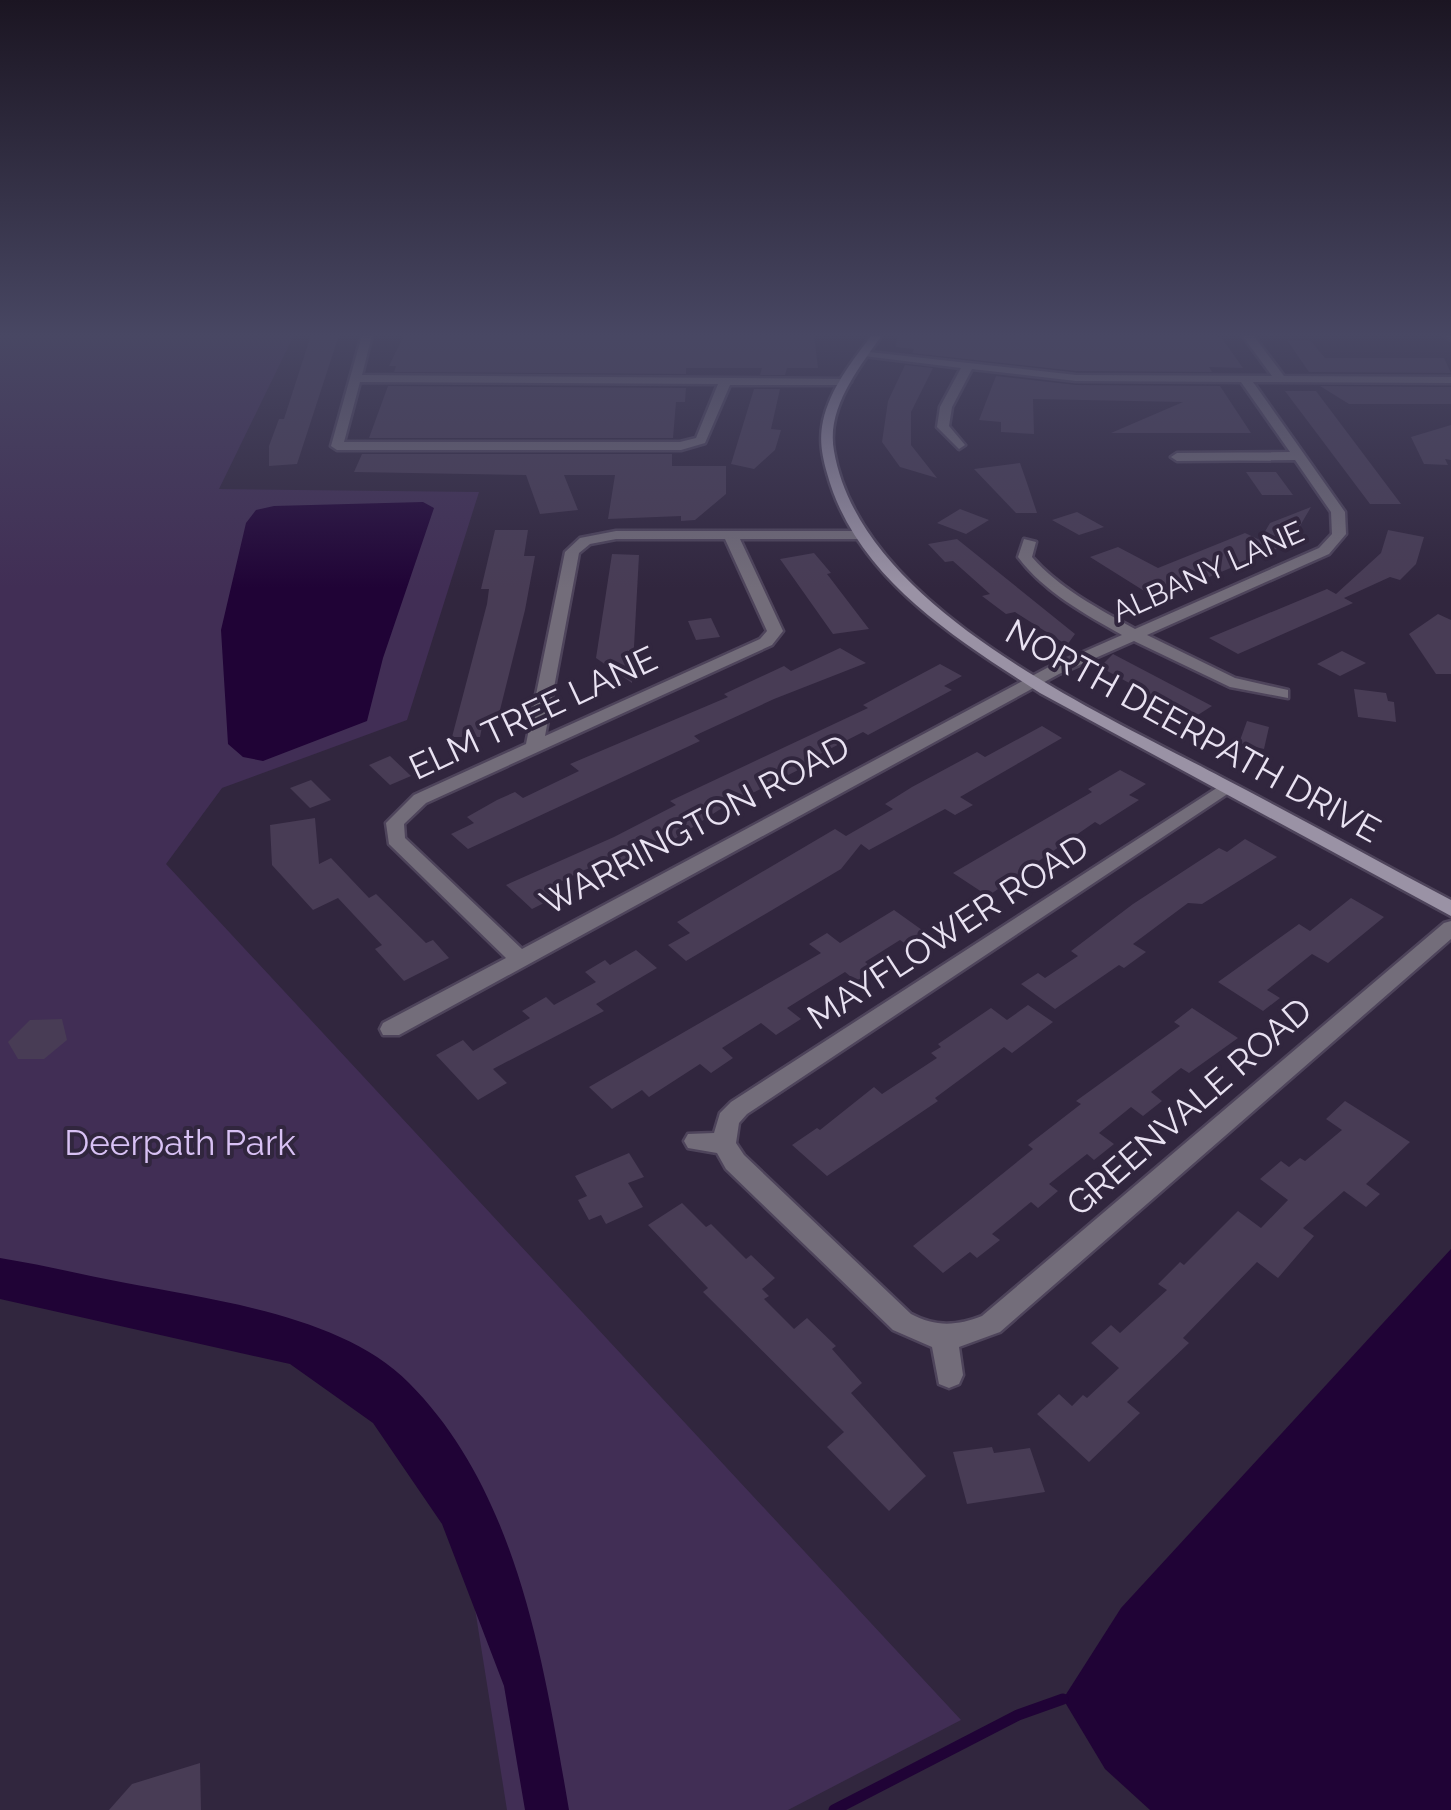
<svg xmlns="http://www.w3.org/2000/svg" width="1451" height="1810" viewBox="0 0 1451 1810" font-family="Raleway,sans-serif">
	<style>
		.green { fill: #412e55 }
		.water { fill: #200336 }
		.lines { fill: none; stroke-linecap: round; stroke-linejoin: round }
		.stream { stroke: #200336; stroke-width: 11 }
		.building { fill: #483c55 }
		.street-casing { stroke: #4e445b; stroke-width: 5 }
		.secondary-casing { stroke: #4e445b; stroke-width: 5 }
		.street { fill: #736d7a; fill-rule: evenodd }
		.secondary { fill: #9a92a5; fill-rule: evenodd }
		.labels { text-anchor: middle; stroke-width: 8; stroke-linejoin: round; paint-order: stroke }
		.far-street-label { font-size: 30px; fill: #e9e2f2; stroke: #31263e }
		.street-label { font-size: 35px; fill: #e9e2f2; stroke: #31263e }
		.park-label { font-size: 35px; fill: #d8c1f4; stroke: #31263e }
	</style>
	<rect width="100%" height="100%" fill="#31263e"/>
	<path class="green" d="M0,335H294L219,489L479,492L407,720L222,788L166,864L961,1720L788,1810H507L462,1527L386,1405L295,1347L0,1292Z"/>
	<g class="water">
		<path d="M423,502L434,508L383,658L367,721L263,761L243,757L228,744L221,630L246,523L256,510L274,506Z"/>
		<path d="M1451,1249V1810H1150L1105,1769L1063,1699L1121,1608Z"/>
		<path d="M0,1258C43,1265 84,1275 126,1283C214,1300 344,1316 409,1383C518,1492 544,1665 569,1810H525L504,1686L442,1524L373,1423L290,1364L0,1299Z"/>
	</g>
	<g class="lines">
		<path class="stream" d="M834,1810L1018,1715L1063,1699"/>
	</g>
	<g class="building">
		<path d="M311,335H339L297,464L269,466V446L279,419H284Z"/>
		<path d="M404,335H814L818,368H787L785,375H760L762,368H686V374L394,372L396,366H389Z"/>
		<path d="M897,335H1204L1221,337L1243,368L1209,367L1212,372L1076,371L912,353L914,349L896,347Z"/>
		<path d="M1287,340H1310L1325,358H1444L1451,373L1309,372Z"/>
		<path d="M905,365L933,368L911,412V445L937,478L900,467L882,442L888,401Z"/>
		<path d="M996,376L1076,385L1220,386L1251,433H1111L1183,402L1033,399L1034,434L1001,432V422L979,420Z"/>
		<path d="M388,386L686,388L685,402H676L673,438H369Z"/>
		<path d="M1320,386L1451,387V404H1349Z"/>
		<path d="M754,389H780L771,429L781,430L775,450L754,469L731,464Z"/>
		<path d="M1285,391H1316L1401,504H1370Z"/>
		<path d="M1451,425V460L1445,459L1448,465L1424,464L1411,437Z"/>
		<path d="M362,454H672V466H726V494L695,520L681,521V516L608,519L615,475H564L578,510L540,514L526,475L354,472Z"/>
		<path d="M1020,463L1027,483L1037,513H1016L974,469Z"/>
		<path d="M1246,472H1276L1293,495H1262Z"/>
		<path d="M1311,507L1290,543L1157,599L1090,557L1118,547L1158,568L1245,533L1260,540L1270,523Z"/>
		<path d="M960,509L989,520L966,534L937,523Z"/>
		<path d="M1077,512L1104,527L1079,535L1052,520Z"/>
		<path d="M495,530H528L524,556H535L525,610L497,722H483L480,737H452L487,604L489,589H481Z"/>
		<path d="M1388,530L1424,537L1416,564L1400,580L1390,577L1344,598L1353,603L1238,654L1209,638L1327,589L1336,594L1381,553Z"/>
		<path d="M957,539L1075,634L1067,645L1015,612L1006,614L982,596L990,594L953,561L945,562L928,544Z"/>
		<path d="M814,553L831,573L827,574L869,629L833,634L780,559Z"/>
		<path d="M612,554L639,555L632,683L596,658Z"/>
		<path d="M1438,614L1451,620V674H1436L1409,634Z"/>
		<path d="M711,618L720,637L696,640L688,621Z"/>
		<path d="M840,648L866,663L774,699L694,736L700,741L468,849L451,834L474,823L467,817L497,800L515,792L523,798L579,771L570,764L728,697L724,694L784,666L791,671Z"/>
		<path d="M1342,651L1366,663L1340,676L1317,664Z"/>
		<path d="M1113,654L1212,706L1193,718L1100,667Z"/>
		<path d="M940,664L962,676L944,686L952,690L868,735L863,732L812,758L816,761L719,810L673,840L669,838L615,867L608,861L582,871L545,890L554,898L532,909L506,885L614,837L676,805L670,801L868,708L863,705Z"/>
		<path d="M1354,689L1386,693L1388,701L1394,702L1396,722L1358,717Z"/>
		<path d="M1247,721L1269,727L1264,749L1239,743Z"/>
		<path d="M1042,726L1062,738L960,797L973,805L955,815L945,809L869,850L861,844L841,869L686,961L668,945L690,933L677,922L835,829L846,836L893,809L885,804L912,787L977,752L985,757Z"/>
		<path d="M390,756L411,776L390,785L369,765Z"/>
		<path d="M1120,770L1146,784L1129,795L1139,800L1100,825L1095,822L988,896L953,873L1092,792L1088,789Z"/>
		<path d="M311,780L331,800L310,808L290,788Z"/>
		<path d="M315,818L319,864L331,858L369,898L376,894L426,943L433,940L449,958L404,981L375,949L382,945L338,898L313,910L272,865L270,825Z"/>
		<path d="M1245,839L1277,857L1202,904L1188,903L1133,944L1146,952L1124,968L1119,965L1055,1009L1021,984L1038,973L1045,978L1078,956L1071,951L1133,904L1219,848L1227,852Z"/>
		<path d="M1351,898L1384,917L1328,963L1312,954L1267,990L1280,998L1263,1011L1218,982L1299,924L1310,931Z"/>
		<path d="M894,910L929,935L910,947L900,940L865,962L875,970L856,981L845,972L787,1008L801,1019L776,1035L761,1023L722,1048L733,1058L711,1073L700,1064L649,1097L642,1090L612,1109L589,1087L821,953L809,944L827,933L840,943Z"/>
		<path d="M636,950L657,968L596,1004L604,1011L493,1069L507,1083L478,1100L436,1055L463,1040L473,1051L530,1018L522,1011L546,997L554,1005L596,982L585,972L605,960L610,965Z"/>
		<path d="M1028,1005L1053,1022L1012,1053L1004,1047L935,1098L938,1101L827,1176L792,1145L817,1128L820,1130L874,1087L882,1094L937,1058L931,1053L941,1047L938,1044L991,1008L1007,1020Z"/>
		<path d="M1192,1008L1238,1038L1189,1073L1181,1068L1151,1092L1162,1101L1143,1116L1131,1107L1099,1133L1114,1144L1094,1160L1087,1154L1049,1184L1058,1191L1038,1208L1031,1202L992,1234L1000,1240L977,1258L970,1252L943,1273L913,1246L1033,1149L1028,1145L1081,1104L1076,1101L1180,1026L1174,1022Z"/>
		<path d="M62,1019L67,1040L44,1059H18L8,1042L30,1020Z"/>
		<path d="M1345,1101L1410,1142L1366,1184L1380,1194L1366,1207L1344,1191L1303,1228L1314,1236L1278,1278L1257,1262L1183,1338L1189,1343L1127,1402L1140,1413L1089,1462L1037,1414L1059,1394L1072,1406L1083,1395L1087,1398L1119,1368L1091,1343L1111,1325L1120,1333L1167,1290L1158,1284L1180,1262L1184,1265L1238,1211L1261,1228L1288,1200L1260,1179L1281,1161L1289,1167L1300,1158L1305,1161L1342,1130L1326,1119Z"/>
		<path d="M629,1153L644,1177L628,1183L643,1207L606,1224L601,1215L589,1220L578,1200L587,1196L575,1176Z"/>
		<path d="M682,1203L706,1227L711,1224L746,1259L751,1255L775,1278L762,1289L769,1296L764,1299L794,1329L807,1318L836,1346L832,1349L862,1383L851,1393L926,1476L889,1511L827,1447L844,1432L703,1292L708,1288L648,1225Z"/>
		<path d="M992,1447L994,1453L1030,1448L1045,1492L967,1504L953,1452Z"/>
		<path d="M200,1763L201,1810H109L132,1784Z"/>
	</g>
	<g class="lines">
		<defs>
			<g id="street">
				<path d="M362,335H372L362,375L845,379L851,382L845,385H730L705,443L681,450H337L331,446ZM360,382L718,384L696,438L680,442H344Z"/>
				<path d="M1242,335H1253L1284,376L1451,377V383L1253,382L1345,512L1346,534L1329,554L1147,635L1235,678L1288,690V698L1230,687L1134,641L1059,674L399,1035H383L380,1029L383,1023L506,958L389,844L386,823L414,795L526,744L565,552L580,538L616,531H861L868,535L861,539H740L783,631L772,645L426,803L404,824L405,838L522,949L1047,668L1122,635C1085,614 1044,592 1018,557L1024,539L1036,542L1032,557C1059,588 1099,609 1135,629L1319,548L1332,534L1331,512L1295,460L1177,461L1171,457L1177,453L1290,452L1241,382L1076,381L972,369L952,407L949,426L965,445L959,449L937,427L940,407L961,368L864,356L860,355V351L1076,375L1272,376ZM616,539H725L767,631L760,639L545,736L579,553L590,544Z"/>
				<path d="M1444,335H1451V340Z"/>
				<path d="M1226,782L1235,787L1232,791L747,1114L739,1123L736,1143L744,1155L911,1314C935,1327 957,1326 982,1316L1444,923L1451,921V939L1000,1332L959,1347L963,1375L959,1384L949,1388L939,1384L932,1347L893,1330L726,1169L717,1153L688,1148L684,1141L688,1134L714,1133L720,1113L731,1102Z"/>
			</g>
			<path id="secondary" d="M872,335H882C859,368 826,408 834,451C861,608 1096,710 1223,778C1300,818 1375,860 1451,900V916L1040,693C955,638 855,577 827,473C822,455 819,440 823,421C830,389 852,361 872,335Z"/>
		</defs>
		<use href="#street" class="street-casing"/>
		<use href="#secondary" class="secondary-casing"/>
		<use href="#street" class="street"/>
		<use href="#secondary" class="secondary"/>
	</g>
	<linearGradient id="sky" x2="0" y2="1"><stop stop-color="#1b1522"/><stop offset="0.57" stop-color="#484763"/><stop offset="1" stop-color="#484763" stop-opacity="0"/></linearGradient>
	<rect width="1451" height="588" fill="url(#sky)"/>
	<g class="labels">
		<g class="far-street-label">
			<text transform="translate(1208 572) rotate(-24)" y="10">ALBANY LANE</text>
		</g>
		<g class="street-label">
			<text transform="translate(533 713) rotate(-25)" y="12">ELM TREE LANE</text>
			<text transform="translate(1193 731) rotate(29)" y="12">NORTH DEERPATH DRIVE</text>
			<text transform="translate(695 825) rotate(-28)" y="12">WARRINGTON ROAD</text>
			<text transform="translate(948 932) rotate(-33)" y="12">MAYFLOWER ROAD</text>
			<text transform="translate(1189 1107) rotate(-41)" y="12">GREENVALE ROAD</text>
		</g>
		<g class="park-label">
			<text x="180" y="1155">Deerpath Park</text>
		</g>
	</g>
</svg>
